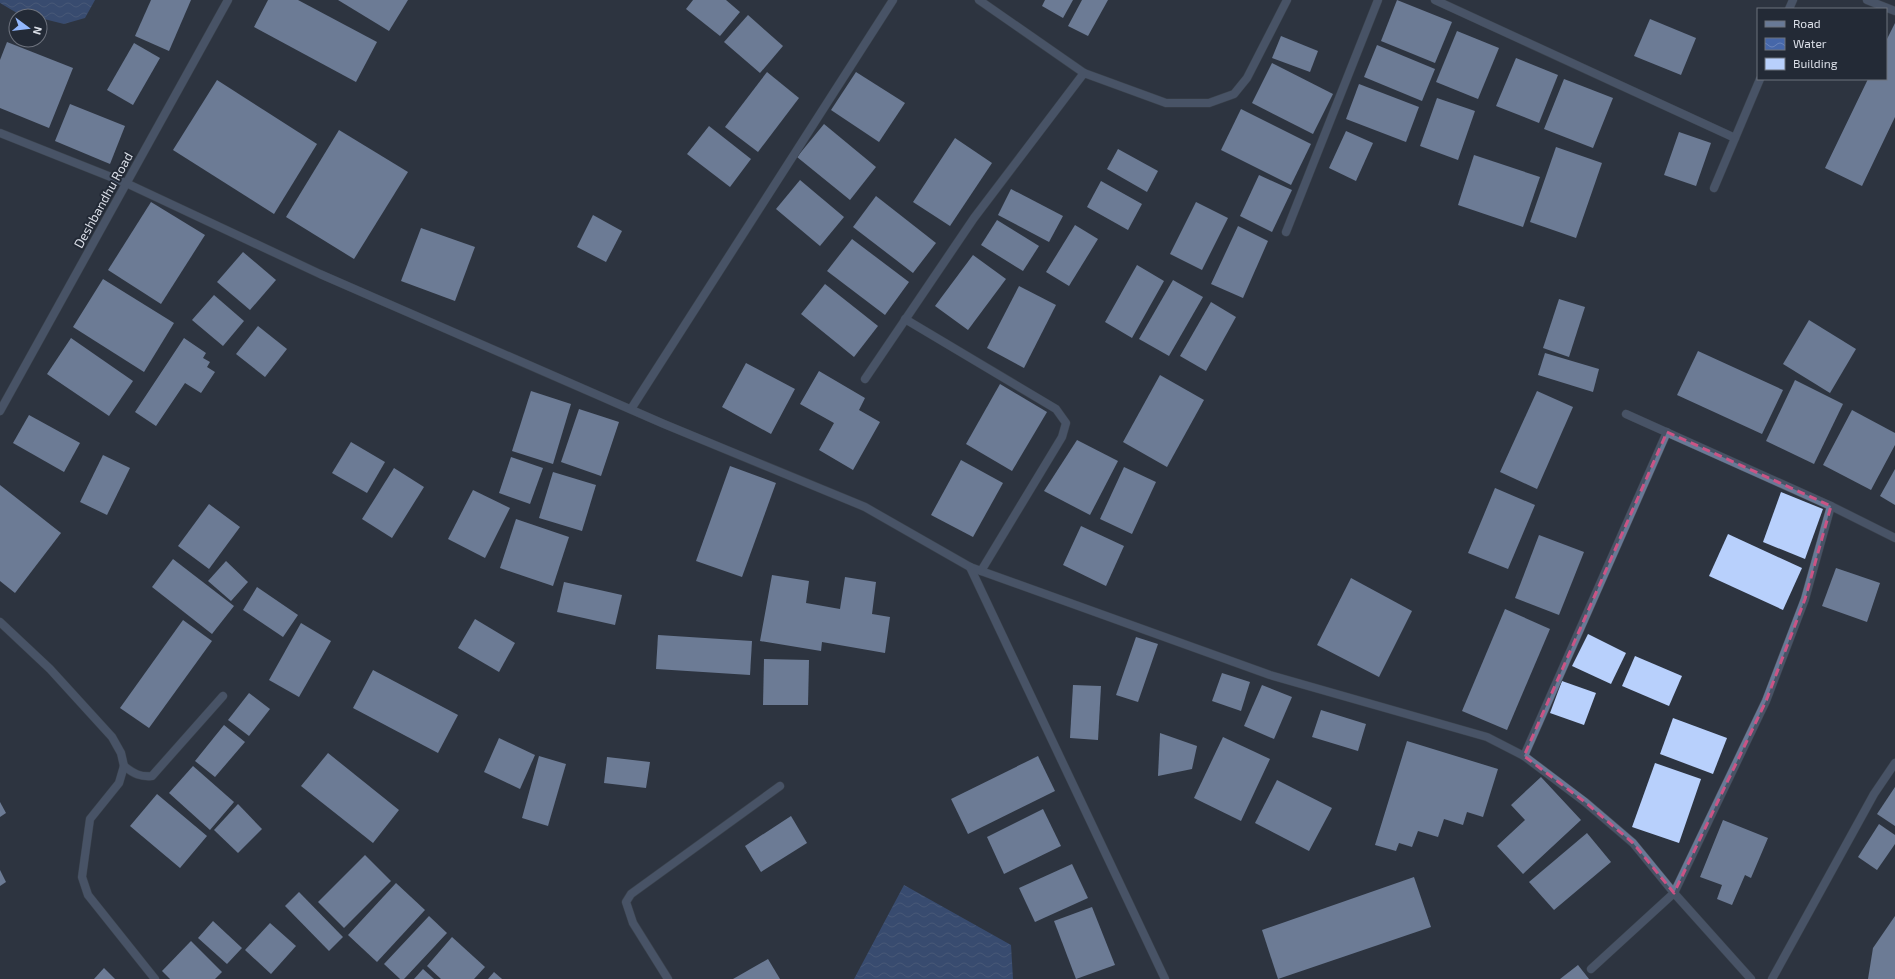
<svg xmlns="http://www.w3.org/2000/svg" width="1895" height="979" viewBox="0 0 1895 979" font-family="'Exo 2',sans-serif">
	<style>
		.water { fill: url(#water-waves) }
		.building { fill: #b8d0fc }
		.lines { fill: none; stroke-linecap: round; stroke-linejoin: round }
		.minor-casing { stroke: #4c535e; stroke-width: 9 }
		.tertiary-casing { stroke: #4c535e; stroke-width: 9 }
		.minor { stroke: #687996; stroke-width: 8 }
		.tertiary { stroke: #687996; stroke-width: 8 }
		.marked { fill: none; stroke: #ca5485; stroke-width: 3; stroke-dasharray: 8 5; stroke-linejoin: round }
		.labels { text-anchor: middle; stroke-width: 4; stroke-linejoin: round; paint-order: stroke }
		.street-label { font-size: 13px; fill: #dbdfe8; stroke: #232a36 }
	</style>
	<defs>
		<pattern id="water-waves" width="16" height="10" patternUnits="userSpaceOnUse"><rect width="16" height="10" fill="#4667a9"/><path d="M0 5q4-4 8 0t8 0" fill="none" stroke="#6983b9"/></pattern>
	</defs>
	<rect width="100%" height="100%" fill="#2d3440"/>
	<g class="water">
		<path d="M0,0H95L85,18L64,24L40,18V16L17,13L0,3Z"/>
		<path d="M904,885L1011,945L1013,979H854Z"/>
	</g>
	<g class="building">
		<path d="M151,0H191L169,51L135,36Z"/>
		<path d="M268,0H298L377,42L356,82L254,27Z"/>
		<path d="M338,0H408L389,31Z"/>
		<path d="M693,0H726L740,12L720,36L686,9Z"/>
		<path d="M1045,0H1073L1063,18L1042,6Z"/>
		<path d="M1082,0H1108L1088,36L1068,26Z"/>
		<path d="M1397,0L1452,22L1435,63L1381,41Z"/>
		<path d="M748,15L783,46L760,73L724,42Z"/>
		<path d="M1650,19L1696,38L1681,75L1634,56Z"/>
		<path d="M1895,23V117L1862,186L1825,168L1868,79H1886V41Z"/>
		<path d="M1457,31L1499,48L1478,99L1436,82Z"/>
		<path d="M1281,36L1318,51L1310,72L1272,58Z"/>
		<path d="M7,42L73,68L49,128L0,108V60Z"/>
		<path d="M134,43L160,58L133,105L107,90Z"/>
		<path d="M1377,45L1435,69L1422,101L1364,77Z"/>
		<path d="M1516,58L1558,75L1539,123L1496,106Z"/>
		<path d="M1272,63L1333,94L1313,134L1252,103Z"/>
		<path d="M767,72L799,98L758,152L725,127Z"/>
		<path d="M856,72L905,103L879,142L831,110Z"/>
		<path d="M1564,79L1613,98L1593,148L1544,129Z"/>
		<path d="M217,80L317,144L274,214L173,150Z"/>
		<path d="M1359,84L1419,107L1406,142L1346,119Z"/>
		<path d="M1437,98L1475,111L1458,160L1420,146Z"/>
		<path d="M70,104L125,126L110,164L55,141Z"/>
		<path d="M1241,109L1311,144L1291,185L1221,150Z"/>
		<path d="M824,124L876,167L850,200L797,157Z"/>
		<path d="M709,126L751,159L730,187L687,154Z"/>
		<path d="M339,130L408,172L354,259L286,217Z"/>
		<path d="M1346,131L1373,143L1356,181L1329,168Z"/>
		<path d="M1679,132L1711,143L1696,186L1664,175Z"/>
		<path d="M955,138L992,163L950,226L913,202Z"/>
		<path d="M1556,147L1602,163L1576,238L1530,222Z"/>
		<path d="M1118,149L1158,171L1147,192L1107,169Z"/>
		<path d="M1474,155L1540,177L1523,227L1458,205Z"/>
		<path d="M1259,175L1292,190L1272,232L1240,216Z"/>
		<path d="M800,180L844,217L820,246L776,209Z"/>
		<path d="M1101,181L1142,204L1128,230L1087,207Z"/>
		<path d="M1011,189L1063,216L1049,242L998,215Z"/>
		<path d="M876,196L936,243L913,273L853,227Z"/>
		<path d="M151,202L205,235L161,304L108,270Z"/>
		<path d="M1196,202L1228,218L1202,270L1170,254Z"/>
		<path d="M593,215L622,231L606,262L577,247Z"/>
		<path d="M997,220L1039,246L1023,271L981,245Z"/>
		<path d="M1075,225L1098,239L1069,286L1046,272Z"/>
		<path d="M1238,226L1268,241L1243,298L1211,284Z"/>
		<path d="M421,228L475,247L455,301L401,281Z"/>
		<path d="M852,239L909,282L885,315L827,271Z"/>
		<path d="M243,252L276,280L250,310L217,282Z"/>
		<path d="M973,255L1006,279L968,330L935,306Z"/>
		<path d="M1137,265L1164,281L1132,338L1105,322Z"/>
		<path d="M103,279L174,323L144,372L73,327Z"/>
		<path d="M1173,280L1203,297L1169,356L1139,339Z"/>
		<path d="M825,284L878,326L854,357L801,314Z"/>
		<path d="M1019,286L1056,305L1024,368L987,348Z"/>
		<path d="M214,295L244,321L223,346L192,320Z"/>
		<path d="M1559,299L1585,307L1569,357L1543,348Z"/>
		<path d="M1211,302L1236,317L1206,371L1180,356Z"/>
		<path d="M1809,320L1856,349L1830,393L1783,364Z"/>
		<path d="M258,326L287,349L265,377L236,354Z"/>
		<path d="M71,338L133,381L109,416L47,374Z"/>
		<path d="M184,338L206,353L203,358L210,362L207,367L215,372L201,393L185,383L156,426L135,412Z"/>
		<path d="M1698,351L1783,390L1762,434L1677,395Z"/>
		<path d="M1545,353L1599,369L1593,392L1538,375Z"/>
		<path d="M746,363L795,389L771,434L722,407Z"/>
		<path d="M819,371L865,398L859,410L880,422L853,470L819,450L834,423L800,404Z"/>
		<path d="M1160,375L1204,400L1167,467L1123,442Z"/>
		<path d="M1795,380L1843,404L1814,464L1766,441Z"/>
		<path d="M1000,384L1047,412L1012,471L966,444Z"/>
		<path d="M531,391L571,404L553,464L512,451Z"/>
		<path d="M1537,391L1573,407L1537,489L1500,472Z"/>
		<path d="M579,409L619,422L601,476L561,462Z"/>
		<path d="M1852,410L1895,433V445L1871,490L1823,465Z"/>
		<path d="M29,415L80,443L64,472L13,443Z"/>
		<path d="M1077,440L1118,461L1090,515L1044,491Z"/>
		<path d="M351,442L385,462L367,493L332,473Z"/>
		<path d="M103,455L130,468L107,515L80,502Z"/>
		<path d="M511,457L543,468L530,504L499,493Z"/>
		<path d="M961,460L1003,483L973,537L931,515Z"/>
		<path d="M730,466L776,483L742,577L696,561Z"/>
		<path d="M1124,467L1156,482L1132,534L1100,519Z"/>
		<path d="M394,468L424,487L392,538L362,519Z"/>
		<path d="M1895,469V505L1880,496Z"/>
		<path d="M553,472L596,485L582,531L539,518Z"/>
		<path d="M0,485L61,533L15,593L0,581Z"/>
		<path d="M1495,488L1535,505L1508,569L1468,553Z"/>
		<path d="M473,490L510,508L485,558L448,539Z"/>
		<path d="M1781,492L1823,509L1805,559L1763,542Z"/>
		<path d="M209,504L240,527L209,569L178,546Z"/>
		<path d="M516,519L569,537L553,586L500,568Z"/>
		<path d="M1081,526L1124,546L1106,586L1063,565Z"/>
		<path d="M1728,534L1802,568L1783,610L1709,576Z"/>
		<path d="M1539,535L1584,552L1559,615L1515,598Z"/>
		<path d="M173,559L234,606L212,634L152,587Z"/>
		<path d="M226,561L248,582L231,601L208,581Z"/>
		<path d="M1836,568L1880,583L1867,622L1822,606Z"/>
		<path d="M772,575L809,581L806,603L840,609L845,577L876,582L872,614L890,617L885,653L822,642L821,651L760,641Z"/>
		<path d="M1351,578L1412,611L1379,677L1317,645Z"/>
		<path d="M564,582L622,595L615,625L557,612Z"/>
		<path d="M257,587L298,615L283,637L243,610Z"/>
		<path d="M1505,609L1550,629L1507,730L1462,711Z"/>
		<path d="M475,619L515,643L499,672L458,648Z"/>
		<path d="M183,620L212,641L149,728L120,708Z"/>
		<path d="M301,623L331,641L299,697L269,680Z"/>
		<path d="M1588,634L1626,653L1611,684L1572,666Z"/>
		<path d="M658,635L752,641L750,675L656,669Z"/>
		<path d="M1136,637L1158,644L1138,702L1116,695Z"/>
		<path d="M1635,656L1682,676L1669,706L1622,686Z"/>
		<path d="M764,659L809,660L808,705H763Z"/>
		<path d="M373,670L458,715L438,753L353,708Z"/>
		<path d="M1222,673L1250,682L1241,711L1212,701Z"/>
		<path d="M1562,681L1596,693L1584,725L1550,713Z"/>
		<path d="M1073,685L1101,686L1098,740L1070,738Z"/>
		<path d="M1262,685L1292,697L1274,739L1244,726Z"/>
		<path d="M249,693L270,709L249,736L228,720Z"/>
		<path d="M1321,710L1366,724L1358,751L1312,737Z"/>
		<path d="M1673,718L1727,738L1713,774L1660,754Z"/>
		<path d="M224,725L245,742L215,777L195,761Z"/>
		<path d="M1160,733L1197,746L1192,769L1158,776Z"/>
		<path d="M1223,737L1270,759L1241,821L1194,798Z"/>
		<path d="M499,738L535,755L520,789L484,772Z"/>
		<path d="M1407,741L1498,769L1483,817L1467,812L1463,825L1444,819L1438,837L1418,831L1412,847L1399,843L1396,851L1375,845Z"/>
		<path d="M328,753L399,810L373,843L301,786Z"/>
		<path d="M539,756L566,764L548,826L522,818Z"/>
		<path d="M1038,756L1055,791L968,834L951,799Z"/>
		<path d="M607,757L650,762L646,788L604,783Z"/>
		<path d="M1655,763L1701,779L1679,843L1632,827Z"/>
		<path d="M193,766L234,802L210,830L169,793Z"/>
		<path d="M1541,777L1581,820L1523,874L1497,846L1525,820L1511,805Z"/>
		<path d="M1277,780L1332,808L1309,851L1255,823Z"/>
		<path d="M1895,787V826L1877,814Z"/>
		<path d="M157,794L207,836L180,868L130,826Z"/>
		<path d="M0,802L6,813L0,817Z"/>
		<path d="M238,804L262,829L238,853L214,830Z"/>
		<path d="M1043,809L1061,846L1004,874L987,837Z"/>
		<path d="M791,816L807,843L761,872L745,846Z"/>
		<path d="M1723,820L1768,838L1751,878L1745,875L1732,905L1717,899L1722,885L1700,877Z"/>
		<path d="M1879,824L1895,835V844L1877,870L1858,857Z"/>
		<path d="M1587,833L1611,862L1554,910L1529,882Z"/>
		<path d="M365,855L391,881L344,928L318,902Z"/>
		<path d="M1072,864L1088,898L1035,922L1019,888Z"/>
		<path d="M0,870L6,882L0,886Z"/>
		<path d="M1414,877L1431,927L1278,979L1262,930Z"/>
		<path d="M396,883L425,910L377,962L348,935Z"/>
		<path d="M299,892L343,937L329,951L285,906Z"/>
		<path d="M1092,907L1115,965L1076,979L1054,921Z"/>
		<path d="M429,916L447,933L404,979H400L384,964Z"/>
		<path d="M1895,916V979H1868L1873,948Z"/>
		<path d="M213,921L242,948L227,964L198,938Z"/>
		<path d="M270,923L296,946L271,974L245,950Z"/>
		<path d="M452,937L485,967L474,979H441L427,966Z"/>
		<path d="M191,941L222,972L215,979H170L162,971Z"/>
		<path d="M768,959L780,979H733Z"/>
		<path d="M1578,965L1589,979H1560Z"/>
		<path d="M104,968L115,979H94Z"/>
		<path d="M423,969L434,979H414Z"/>
		<path d="M494,972L502,979H488Z"/>
	</g>
	<g class="lines">
		<defs>
			<g id="minor">
				<path d="M979,0L1084,73"/>
				<path d="M1435,0L1735,138"/>
				<path d="M1867,0L1895,11"/>
				<path d="M1789,9L1793,0"/>
				<path d="M0,133L126,183L320,274L664,424L865,507L970,567L1270,675L1487,737L1524,756L1585,802L1633,843L1674,893L1751,979"/>
				<path d="M1714,188L1760,79"/>
				<path d="M1286,232L1378,0"/>
				<path d="M905,319L1056,409L1066,423L1062,437L981,571"/>
				<path d="M865,379L974,218L1084,73L1166,103H1209L1234,94L1247,78L1287,0"/>
				<path d="M631,409L893,0"/>
				<path d="M1626,414L1831,506L1895,538"/>
				<path d="M970,567L1165,979"/>
				<path d="M0,622L50,669L112,737L121,753L124,766L119,783L90,819L82,877L88,895L155,979"/>
				<path d="M1524,756L1667,432"/>
				<path d="M124,766C134,774 140,777 152,776L223,696"/>
				<path d="M1591,969L1674,893L1766,701L1805,599L1831,506"/>
				<path d="M668,979L633,923L626,902L631,894L780,786"/>
				<path d="M1772,979L1874,794L1895,763"/>
			</g>
			<path id="tertiary" d="M0,411L228,0"/>
		</defs>
		<use href="#minor" class="minor-casing"/>
		<use href="#tertiary" class="tertiary-casing"/>
		<use href="#minor" class="minor"/>
		<use href="#tertiary" class="tertiary"/>
	</g>
	<path d="M0 0H1895V979H0ZM1667,432L1831,506L1805,599L1766,701L1674,893L1633,843L1585,802L1524,756Z" fill="#2d3440" fill-opacity=".55" fill-rule="evenodd"/>
	<path class="marked" d="M1667,432L1831,506L1805,599L1766,701L1674,893L1633,843L1585,802L1524,756Z"/>
	<g class="labels">
		<g class="street-label">
			<text transform="translate(103 200) rotate(-61)" y="5">Deshbandhu Road</text>
		</g>
	</g>
	<rect x="1757" y="8" width="130" height="72" fill="#232a36" stroke="#6d727d"/>
	<rect x="1765" y="21" width="20" height="6" fill="#687996" stroke="#6d727d"/>
	<text x="1793" y="28" font-size="12" fill="#dbdfe8">Road</text>
	<rect x="1765" y="38" width="20" height="12" fill="url(#water-waves)" stroke="#6d727d"/>
	<text x="1793" y="48" font-size="12" fill="#dbdfe8">Water</text>
	<rect x="1765" y="58" width="20" height="12" fill="#b8d0fc" stroke="#6d727d"/>
	<text x="1793" y="68" font-size="12" fill="#dbdfe8">Building</text>
	<g transform="translate(28 28) rotate(105)"><circle r="19" fill="#232a36" stroke="#6d727d"/>
	<path d="M0-3L7 15L0 10L-7 15Z" fill="#92b7fd"/>
	<text y="-6" font-size="11" font-weight="bold" text-anchor="middle" fill="#dbdfe8">N</text>
	</g>
</svg>
